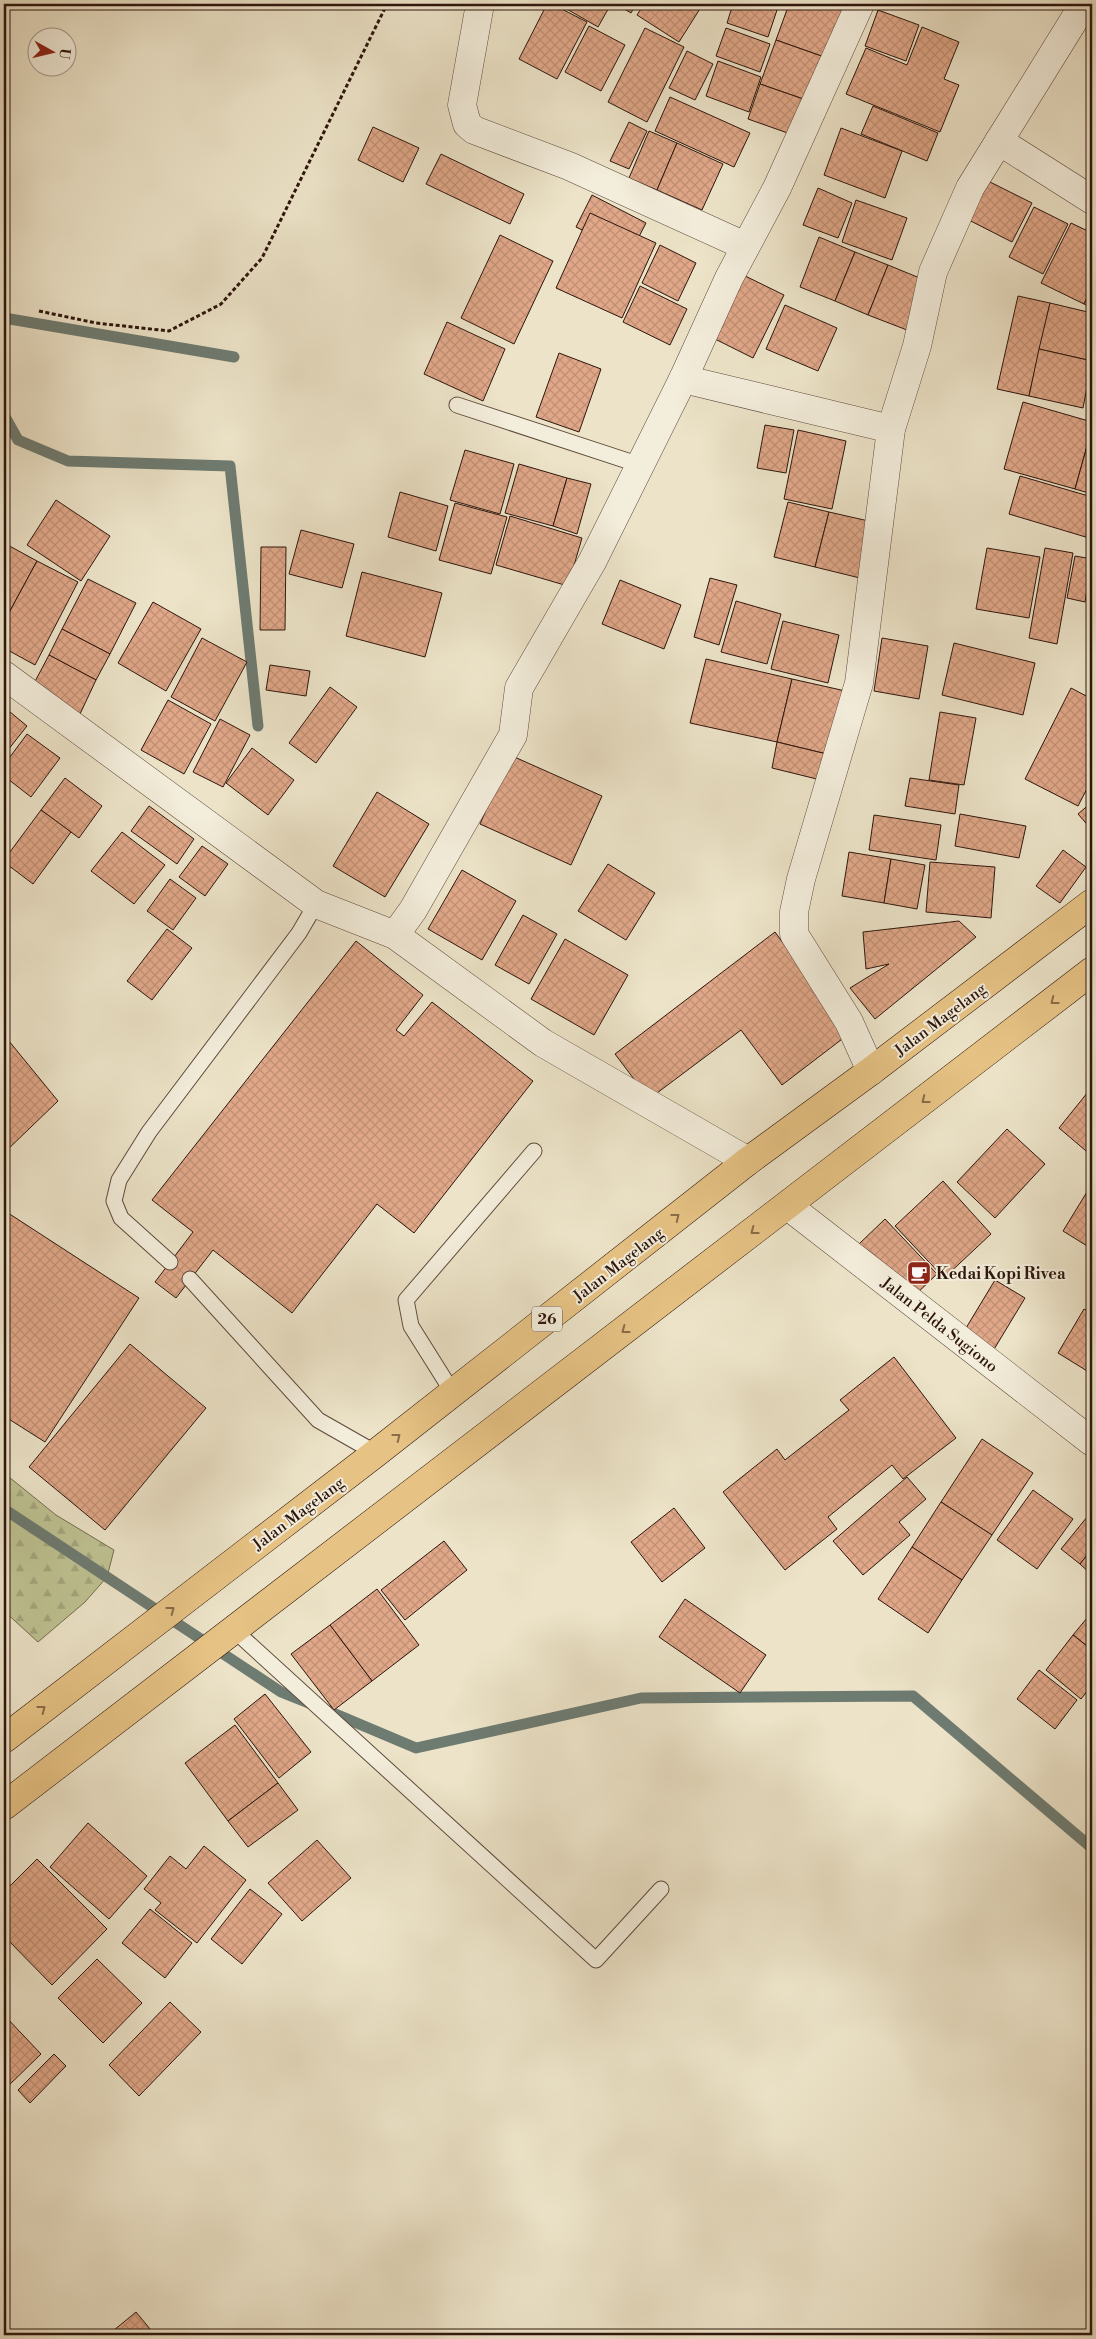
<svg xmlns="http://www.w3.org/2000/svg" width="1096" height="2339" viewBox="0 0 1096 2339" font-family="'Libre Bodoni',serif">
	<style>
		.forest { fill: url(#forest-firs); stroke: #766c50 }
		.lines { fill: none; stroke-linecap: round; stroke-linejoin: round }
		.stream { stroke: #6e7b71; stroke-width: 11 }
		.building { fill: url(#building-cross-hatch); stroke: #2e160d }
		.service-casing { stroke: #5e493c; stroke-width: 17 }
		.minor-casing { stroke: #5e493c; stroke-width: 29 }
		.trunk-casing { stroke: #2e160d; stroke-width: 29 }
		.path { stroke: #2e160d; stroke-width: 3; stroke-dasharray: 4 2.5; stroke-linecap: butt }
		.service { stroke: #f3eddb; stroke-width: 15 }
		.minor { stroke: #f3eddb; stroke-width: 28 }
		.trunk { stroke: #e6c284; stroke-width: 28 }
		.oneway { stroke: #8a6c48 }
		.labels { text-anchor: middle; stroke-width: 4; stroke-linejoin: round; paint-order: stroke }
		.shield { fill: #f3eddb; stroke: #69564b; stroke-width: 1 }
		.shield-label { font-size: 15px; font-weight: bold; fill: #2e160d }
		.street-label { font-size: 16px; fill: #2e160d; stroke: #f3eddb }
		.poi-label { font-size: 16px; font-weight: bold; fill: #2e160d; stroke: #f3eddb; text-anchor: start }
	</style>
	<defs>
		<pattern id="forest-firs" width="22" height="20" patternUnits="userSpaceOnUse" patternTransform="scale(1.25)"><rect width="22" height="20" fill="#bec292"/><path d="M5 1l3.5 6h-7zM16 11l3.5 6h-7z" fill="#a4a67d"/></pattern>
		<pattern id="building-cross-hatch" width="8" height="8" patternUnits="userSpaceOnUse" patternTransform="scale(1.25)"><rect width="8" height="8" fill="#e0a788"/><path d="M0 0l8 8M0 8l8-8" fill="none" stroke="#c08f74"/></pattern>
	</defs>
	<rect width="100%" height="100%" fill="#ece3c8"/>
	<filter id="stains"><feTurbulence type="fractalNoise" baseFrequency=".004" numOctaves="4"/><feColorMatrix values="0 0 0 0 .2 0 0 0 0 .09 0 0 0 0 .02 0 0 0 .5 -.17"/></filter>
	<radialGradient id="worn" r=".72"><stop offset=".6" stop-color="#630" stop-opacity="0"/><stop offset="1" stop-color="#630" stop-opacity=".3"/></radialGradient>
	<path class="forest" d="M4,1473L56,1515L114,1550L107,1577L85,1602L38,1642L4,1611Z"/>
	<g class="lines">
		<g class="stream">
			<path d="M4,318L234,357"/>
			<path d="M4,415L18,440L68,461L230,466L258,726"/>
			<path d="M4,1509L281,1692L311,1704"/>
			<path d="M326,1710L416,1748L641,1698L913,1696L1092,1848"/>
		</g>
	</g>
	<g class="building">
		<path d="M547,4H552L587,22L557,79L519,59Z"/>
		<path d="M558,4H611L598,27Z"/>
		<path d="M616,4H636L631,13Z"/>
		<path d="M644,4H703L679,42L637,15Z"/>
		<path d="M733,4H779L768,37L727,23Z"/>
		<path d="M789,4H840L845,6L827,58L776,40Z"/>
		<path d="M878,10L919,25L906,61L865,46Z"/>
		<path d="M589,26L625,45L601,91L565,72Z"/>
		<path d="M922,27L959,42L944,79L959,85L940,132L846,94L866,48L907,65Z"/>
		<path d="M645,28L684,47L647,122L608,102Z"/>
		<path d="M726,28L770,44L760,72L716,56Z"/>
		<path d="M776,40L827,58L812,102L760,84Z"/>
		<path d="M687,51L713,64L695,100L669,88Z"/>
		<path d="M718,61L761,77L749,112L706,96Z"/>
		<path d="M760,84L812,102L799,137L748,119Z"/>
		<path d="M670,97L750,133L734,167L655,131Z"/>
		<path d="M873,106L938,133L927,161L861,134Z"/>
		<path d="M629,122L647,131L629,169L610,161Z"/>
		<path d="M373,127L419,148L403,182L358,160Z"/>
		<path d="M841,128L902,151L885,198L824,175Z"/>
		<path d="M649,131L677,143L657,190L629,178Z"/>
		<path d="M677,143L723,164L702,210L657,190Z"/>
		<path d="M441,154L524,194L510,224L426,184Z"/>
		<path d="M980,177L1032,203L1012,242L961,216Z"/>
		<path d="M818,188L852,203L838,238L803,225Z"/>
		<path d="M592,195L646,223L630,254L576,227Z"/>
		<path d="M856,200L907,218L892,260L842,242Z"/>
		<path d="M1034,207L1068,224L1043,274L1009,257Z"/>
		<path d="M590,213L656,243L622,318L556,288Z"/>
		<path d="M1071,223L1092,233V287L1084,304L1041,283Z"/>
		<path d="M500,235L553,261L514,344L461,318Z"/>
		<path d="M819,237L855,252L835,301L800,287Z"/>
		<path d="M660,245L696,263L678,301L642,283Z"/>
		<path d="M855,252L888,265L868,315L835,301Z"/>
		<path d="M888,265L927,281L907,330L868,315Z"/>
		<path d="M737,272L784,295L753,358L705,334Z"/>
		<path d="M640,286L687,309L670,345L623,322Z"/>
		<path d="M1092,287V308L1084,304Z"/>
		<path d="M1018,296L1050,303L1029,396L997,389Z"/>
		<path d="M1050,303L1092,313V361L1039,349Z"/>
		<path d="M785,305L837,328L818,371L766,349Z"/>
		<path d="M447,322L505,349L483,401L424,374Z"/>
		<path d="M1039,349L1092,361L1083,408L1029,396Z"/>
		<path d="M559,353L601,369L579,432L536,417Z"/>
		<path d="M1023,402L1092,422V428L1075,489L1004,469Z"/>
		<path d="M765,425L794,430L786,473L757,468Z"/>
		<path d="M1092,428V494L1075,489Z"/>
		<path d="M798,430L846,441L832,509L784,499Z"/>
		<path d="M465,450L514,464L500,514L450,500Z"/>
		<path d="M519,464L567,478L553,526L505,513Z"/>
		<path d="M1020,476L1092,497V525L1089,538L1009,514Z"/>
		<path d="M567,478L591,484L577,534L553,526Z"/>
		<path d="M400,492L448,506L436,551L388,537Z"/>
		<path d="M56,500L110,536L81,581L27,545Z"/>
		<path d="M788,502L829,512L815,567L774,557Z"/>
		<path d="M455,503L507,517L491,574L439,560Z"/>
		<path d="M829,512L873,522L860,578L815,567Z"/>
		<path d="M510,516L582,538L568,586L496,565Z"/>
		<path d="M301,530L354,544L342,588L289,574Z"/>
		<path d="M4,543L37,561L4,622Z"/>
		<path d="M261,547H286L285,630H260Z"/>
		<path d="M987,548L1040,557L1029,618L976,609Z"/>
		<path d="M1045,548L1073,553L1057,644L1029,638Z"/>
		<path d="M1075,556L1092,559L1085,602L1067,598Z"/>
		<path d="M37,561L78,582L35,665L4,648V622Z"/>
		<path d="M362,572L442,593L425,657L346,636Z"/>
		<path d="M710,578L737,585L719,645L694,637Z"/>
		<path d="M88,579L136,603L110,654L62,629Z"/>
		<path d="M620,580L681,605L664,649L602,624Z"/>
		<path d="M736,601L781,614L767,664L721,652Z"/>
		<path d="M153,602L201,629L166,691L118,663Z"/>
		<path d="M1092,619V640H1090Z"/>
		<path d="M783,621L839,635L828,683L771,669Z"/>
		<path d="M62,629L110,654L96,680L49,655Z"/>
		<path d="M202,638L247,662L215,721L171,697Z"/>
		<path d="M882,638L928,646L919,699L874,691Z"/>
		<path d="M954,643L1035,663L1023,715L942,695Z"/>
		<path d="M49,655L96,680L80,714L31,689Z"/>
		<path d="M706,659L792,679L777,742L690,723Z"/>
		<path d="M270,665L310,671L306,696L266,690Z"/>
		<path d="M792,679L850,692L835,756L777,742Z"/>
		<path d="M330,687L357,707L316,763L289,743Z"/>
		<path d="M1071,688L1092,699V779L1078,806L1025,779Z"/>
		<path d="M168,700L211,724L184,774L141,750Z"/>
		<path d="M4,707L27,726L4,755Z"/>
		<path d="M940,712L976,718L964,785L929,780Z"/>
		<path d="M220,719L250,735L223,787L193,772Z"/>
		<path d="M27,734L60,758L31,797L4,776V765Z"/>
		<path d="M777,742L835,756L829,782L772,768Z"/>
		<path d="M252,748L294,780L268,815L226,783Z"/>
		<path d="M510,755L602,796L571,865L480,824Z"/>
		<path d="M65,778L102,806L79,838L41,810Z"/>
		<path d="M910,778L959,785L955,814L905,806Z"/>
		<path d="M377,792L429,824L385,897L333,866Z"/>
		<path d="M1092,802V830L1078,814Z"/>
		<path d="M149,806L194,839L177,864L131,831Z"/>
		<path d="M41,810L71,832L33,884L4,862V860Z"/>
		<path d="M960,814L1026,826L1019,858L955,846Z"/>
		<path d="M874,815L941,825L936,860L869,850Z"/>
		<path d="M122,832L165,865L134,904L91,871Z"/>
		<path d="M202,846L228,864L205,896L179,877Z"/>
		<path d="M1063,850L1086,867L1060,903L1036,886Z"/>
		<path d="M849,852L891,859L884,903L842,896Z"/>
		<path d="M891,859L925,865L917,909L884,903Z"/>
		<path d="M930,862L995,867L991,918L926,912Z"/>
		<path d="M608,864L655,893L626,940L578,911Z"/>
		<path d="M462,870L516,901L482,960L428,929Z"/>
		<path d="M170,879L196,898L173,930L147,911Z"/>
		<path d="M523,915L557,934L529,984L495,965Z"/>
		<path d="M959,921L976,937L875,1019L850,988L889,964L866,969L863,932Z"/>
		<path d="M167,929L192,948L152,1000L127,981Z"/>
		<path d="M775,932L850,1033L782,1085L741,1030L649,1099L615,1054Z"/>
		<path d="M565,939L628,975L594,1035L531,999Z"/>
		<path d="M356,941L423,995L396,1030L404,1036L432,1002L533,1081L414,1233L377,1204L292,1313L213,1250L176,1298L155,1282L193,1232L152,1200Z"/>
		<path d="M4,1035L58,1101L4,1153Z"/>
		<path d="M1092,1087V1156L1059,1128Z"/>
		<path d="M1007,1129L1045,1164L995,1218L957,1182Z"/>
		<path d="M943,1181L991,1234L944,1278L895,1226Z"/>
		<path d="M1090,1187L1092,1188V1249L1063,1231Z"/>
		<path d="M5,1211L139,1298L45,1442L4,1416Z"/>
		<path d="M885,1219L937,1274L911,1299L859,1244Z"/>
		<path d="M995,1280L1025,1298L993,1351L963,1333Z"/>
		<path d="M1084,1309L1092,1314V1374L1058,1353Z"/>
		<path d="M130,1344L206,1408L105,1530L29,1467Z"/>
		<path d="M894,1357L956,1438L903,1479L892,1465L828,1517L837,1529L785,1570L723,1492L777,1449L785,1460L849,1410L840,1400Z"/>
		<path d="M982,1439L1033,1473L992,1535L941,1502Z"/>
		<path d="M907,1477L926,1499L899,1522L910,1535L863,1575L833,1541Z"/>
		<path d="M1033,1490L1073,1519L1037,1569L997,1540Z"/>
		<path d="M941,1502L992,1535L962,1580L912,1547Z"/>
		<path d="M674,1508L705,1548L662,1582L631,1542Z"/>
		<path d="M1092,1511V1549L1080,1564L1061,1549Z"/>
		<path d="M444,1541L467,1570L405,1620L381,1590Z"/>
		<path d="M912,1547L962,1580L928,1633L878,1599Z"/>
		<path d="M1092,1549V1575L1080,1564Z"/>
		<path d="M377,1589L419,1645L372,1681L330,1625Z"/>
		<path d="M685,1599L766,1655L740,1693L659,1637Z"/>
		<path d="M1092,1612V1650L1073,1635Z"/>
		<path d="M330,1625L372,1681L334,1710L291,1654Z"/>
		<path d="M1073,1635L1092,1650V1685L1081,1699L1046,1670Z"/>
		<path d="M1039,1670L1077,1700L1055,1729L1017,1699Z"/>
		<path d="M265,1694L311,1752L279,1778L234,1719Z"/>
		<path d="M235,1725L278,1783L228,1821L185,1763Z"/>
		<path d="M278,1783L298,1810L248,1847L228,1821Z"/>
		<path d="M88,1823L147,1876L109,1919L50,1867Z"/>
		<path d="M317,1840L351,1878L302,1921L268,1883Z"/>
		<path d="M204,1846L246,1880L197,1943L155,1910L161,1903L144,1889L170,1856L186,1869Z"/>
		<path d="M37,1859L107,1929L52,1985L4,1936V1892Z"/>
		<path d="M250,1889L282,1914L242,1964L211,1939Z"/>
		<path d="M150,1909L192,1943L165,1978L122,1943Z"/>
		<path d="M97,1959L142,2003L103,2043L58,1998Z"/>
		<path d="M170,2002L201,2032L139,2096L109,2065Z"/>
		<path d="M4,2015L41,2054L4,2090Z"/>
		<path d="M54,2054L66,2066L30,2103L18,2090Z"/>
		<path d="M136,2312L155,2335H108Z"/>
	</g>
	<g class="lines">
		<defs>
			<g id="service">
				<path d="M457,405L640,465"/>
				<path d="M170,1262L121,1218L114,1201L119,1180L149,1132L299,933L316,904"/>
				<path d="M190,1279L318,1420L376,1453"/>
				<path d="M453,1393L411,1326L406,1300L534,1151"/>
				<path d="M234,1630L596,1960L661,1889"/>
			</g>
			<g id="minor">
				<path d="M480,4L462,105L467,124L474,130L569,166L745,246"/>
				<path d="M999,141L1092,200"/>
				<path d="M683,379L891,429"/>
				<path d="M4,675L316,904L395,935L543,1043L748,1161"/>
				<path d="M395,935L413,910L513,735L519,688L592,562L683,379L729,278L777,188L860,4"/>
				<path d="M871,1071L849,1022L794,934V912L801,879L859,683L891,429L917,346L933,272L970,188L1084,4"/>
				<path d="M788,1206L1092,1442"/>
			</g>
			<g id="trunk">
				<path d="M4,1739L376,1453L748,1161L871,1071L1092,903"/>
				<path d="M4,1806L1092,971"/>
			</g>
		</defs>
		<use href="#service" class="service-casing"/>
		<use href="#minor" class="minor-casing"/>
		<use href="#trunk" class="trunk-casing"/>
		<path class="path" d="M39,311L96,323L169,331L221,304L262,258L387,4"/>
		<use href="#service" class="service"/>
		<use href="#minor" class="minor"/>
		<use href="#trunk" class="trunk"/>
	</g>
	<defs><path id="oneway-chevron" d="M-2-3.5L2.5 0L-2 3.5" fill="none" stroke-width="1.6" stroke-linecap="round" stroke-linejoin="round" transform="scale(1.25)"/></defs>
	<g class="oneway">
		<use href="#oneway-chevron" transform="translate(1054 1001) rotate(142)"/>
		<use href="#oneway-chevron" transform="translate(925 1100) rotate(142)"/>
		<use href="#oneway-chevron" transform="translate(676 1217) rotate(-38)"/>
		<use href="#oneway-chevron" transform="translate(754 1231) rotate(143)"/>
		<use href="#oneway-chevron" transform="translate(625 1330) rotate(143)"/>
		<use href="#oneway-chevron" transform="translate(397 1437) rotate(-38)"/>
		<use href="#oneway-chevron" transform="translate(171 1610) rotate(-37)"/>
		<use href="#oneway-chevron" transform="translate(42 1709) rotate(-37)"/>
	</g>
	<defs>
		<symbol id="cafe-square" viewBox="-11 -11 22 22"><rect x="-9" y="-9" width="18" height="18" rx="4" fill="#8f2418" stroke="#f3eddb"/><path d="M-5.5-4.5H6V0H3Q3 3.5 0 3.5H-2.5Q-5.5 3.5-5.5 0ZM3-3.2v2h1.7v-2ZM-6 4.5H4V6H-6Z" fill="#fff"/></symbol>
	</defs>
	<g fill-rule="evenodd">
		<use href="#cafe-square" x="905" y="1259" width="28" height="28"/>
	</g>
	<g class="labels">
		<rect class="shield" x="532" y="1306.5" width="30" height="25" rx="4"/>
		<g class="shield-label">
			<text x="547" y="1324">26</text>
		</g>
		<g class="street-label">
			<text transform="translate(940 1019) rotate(-37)" y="6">Jalan Magelang</text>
			<text transform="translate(618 1264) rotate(-38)" y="6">Jalan Magelang</text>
			<text transform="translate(940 1324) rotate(38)" y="6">Jalan Pelda Sugiono</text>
			<text transform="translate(298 1513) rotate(-37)" y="6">Jalan Magelang</text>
		</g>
		<g class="poi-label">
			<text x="936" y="1279">Kedai Kopi Rivea</text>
		</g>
	</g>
	<rect width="1096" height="2339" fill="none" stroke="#ece3c8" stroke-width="20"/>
	<rect x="5" y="5" width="1086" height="2329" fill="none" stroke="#2e160d" stroke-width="2.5"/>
	<rect x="10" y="10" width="1076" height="2319" fill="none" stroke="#2e160d"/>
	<g transform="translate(52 52) rotate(98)"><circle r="24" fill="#f3eddb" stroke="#a49789"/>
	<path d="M0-4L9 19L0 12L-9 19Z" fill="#8f2418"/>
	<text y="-8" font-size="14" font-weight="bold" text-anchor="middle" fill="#2e160d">U</text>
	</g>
	<rect width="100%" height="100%" filter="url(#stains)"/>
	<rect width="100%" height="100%" fill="url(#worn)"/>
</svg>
